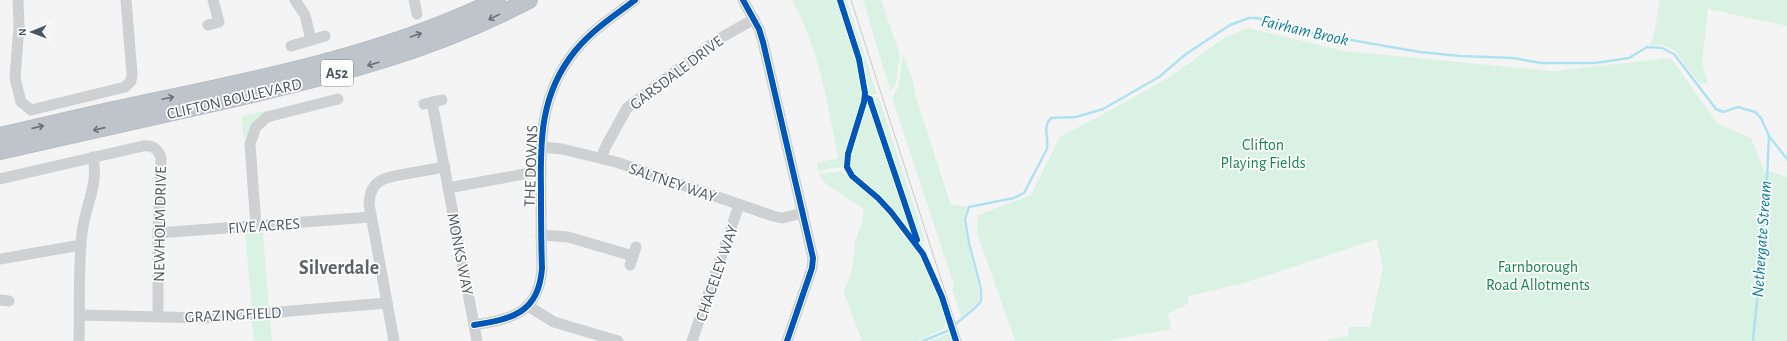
<svg xmlns="http://www.w3.org/2000/svg" width="1787" height="341" viewBox="0 0 1787 341" font-family="'Alegreya Sans',sans-serif">
	<style>
		.green { fill: #d9f2e3 }
		.lines { fill: none; stroke-linecap: round; stroke-linejoin: round }
		.stream { stroke: #aee2f0; stroke-width: 2.5 }
		.highway-casing { stroke: #b9bec3; stroke-width: 18 }
		.minor { stroke: #ced0d2; stroke-width: 11 }
		.highway { stroke: #bec4c9; stroke-width: 16 }
		.tram { stroke: #c9cacc; stroke-width: 1 }
		.cycleway-casing { stroke: #fff; stroke-width: 8 }
		.cycleway { stroke: #0057b8; stroke-width: 6 }
		.oneway { stroke: #67727b }
		.labels { text-anchor: middle; stroke-width: 3.5; stroke-linejoin: round; paint-order: stroke }
		.shield { fill: #fff; stroke: #808990; stroke-width: 1 }
		.shield-label { font-size: 15px; font-weight: bold; fill: #4a5661 }
		.street-label { font-size: 16px; fill: #4a5661; stroke: #fff }
		.park-label { font-size: 16px; fill: #17864f; stroke: #fff }
		.water-label { font-size: 17px; font-style: italic; fill: #0c7c9b; stroke: #fff }
		.district-label { font-size: 20px; font-weight: bold; fill: #5f6368; stroke: #fff }
	</style>
	<rect width="100%" height="100%" fill="#f4f4f4"/>
	<g class="green">
		<path d="M792,0H838L856,53L863,95L848,143L844,165L841,167L818,171L817,163L838,158C828,104 819,49 792,0Z"/>
		<path d="M842,0H847L877,94L867,96C865,63 853,31 842,0Z"/>
		<path d="M863,0H881L900,55L896,83L894,87L890,90Z"/>
		<path d="M1660,0H1787V26L1708,9L1702,63L1708,83H1699L1675,51L1663,45H1650L1654,35Z"/>
		<path d="M1248,28L1344,51L1553,71L1671,58L1717,123L1751,138L1764,170L1787,177V341H1323L1348,336L1349,327H1370L1383,269L1377,239L1244,283L1188,296L1189,303L1168,314L1171,329L1106,341H1015L977,233L978,215L1031,195L1060,137L1122,104L1174,74L1224,38Z"/>
		<path d="M903,55L912,78L916,98L951,205L967,206L963,219L970,254L979,290V301L961,317L952,289L954,285L892,97C903,86 899,68 903,55Z"/>
		<path d="M879,98L925,241L922,242L932,268L920,244L872,100Z"/>
		<path d="M868,102L914,236L897,214L880,196L855,176L850,167V156L852,148Z"/>
		<path d="M269,110L248,137H243L242,116Z"/>
		<path d="M841,171L878,203L901,228L921,256L947,320L943,329L918,341H862L844,292L852,270L855,242L862,222L864,209C853,201 822,185 819,174Z"/>
		<path d="M263,232L269,308L252,310L245,233Z"/>
		<path d="M270,320L272,341H254L252,321Z"/>
		<path d="M950,332L953,341H925L939,338Z"/>
	</g>
	<g class="lines">
		<g class="stream">
			<path d="M923,341L947,331L976,307L981,301V289L969,243L965,219L969,207L1014,198L1024,193L1047,149C1049,137 1042,127 1051,118L1076,117L1103,109L1159,77L1186,54L1230,25L1249,18H1257L1310,33L1420,52L1460,56L1513,58L1541,63H1595L1629,58L1647,47L1662,48L1674,54L1716,109L1723,112L1738,107L1755,112L1761,118L1769,136L1787,159"/>
			<path d="M1753,341L1761,260V233L1767,177L1769,136"/>
		</g>
		<defs>
			<g id="highway">
				<path d="M0,136C44,126 88,115 132,106C256,80 382,56 497,0"/>
				<path d="M0,151C73,135 145,118 218,102C328,77 428,53 529,0"/>
			</g>
		</defs>
		<use href="#highway" class="highway-casing"/>
		<g class="minor">
			<path d="M18,0L19,26L15,78L21,102L31,110L125,87L131,81L132,74L126,0"/>
			<path d="M295,0L305,15L311,40"/>
			<path d="M414,0L417,14"/>
			<path d="M743,0L759,29L763,42L813,258L812,268L787,341"/>
			<path d="M208,25L219,22L213,0"/>
			<path d="M291,46L325,36"/>
			<path d="M432,102L477,341"/>
			<path d="M424,104L442,100"/>
			<path d="M541,147L562,149L616,162L773,216L782,218L803,213"/>
			<path d="M601,158L606,146L627,108L717,40L754,19"/>
			<path d="M0,179L143,146C153,145 158,149 161,158L158,233V316"/>
			<path d="M448,188L541,171"/>
			<path d="M256,226L250,144L256,127L267,117L338,99"/>
			<path d="M158,233L371,217"/>
			<path d="M541,235L568,237L633,256"/>
			<path d="M0,259L81,245"/>
			<path d="M630,265L636,247"/>
			<path d="M0,300L9,301"/>
			<path d="M528,306L554,322L618,341"/>
			<path d="M80,315L205,318L387,303"/>
			<path d="M474,325C512,319 539,313 542,268C541,242 541,216 541,189C540,138 541,93 575,51C592,30 614,16 635,0"/>
			<path d="M79,341C80,305 78,268 82,233C85,205 99,186 93,157"/>
			<path d="M394,341L369,204C370,177 389,177 411,173C422,171 433,169 445,167"/>
			<path d="M692,341L739,205"/>
		</g>
		<use href="#highway" class="highway"/>
		<path class="tram" d="M851,0L961,341"/>
		<defs>
			<g id="cycleway">
				<path d="M743,0L759,29L763,42L813,258L812,268L787,341"/>
				<path d="M840,0L859,59L865,93L864,102L848,154L847,167L852,176L878,198L891,212L923,254L942,297L956,341"/>
				<path d="M865,97L870,99L871,103L917,240"/>
				<path d="M474,325C512,319 539,313 542,268C541,242 541,216 541,189C540,138 541,93 575,51C592,30 614,16 635,0"/>
			</g>
		</defs>
		<use href="#cycleway" class="cycleway-casing"/>
		<use href="#cycleway" class="cycleway"/>
	</g>
	<defs><path id="oneway-shaft" d="M-6 0H5M1.5-3L5.5 0L1.5 3" fill="none" stroke-width="1.6" stroke-linecap="round" stroke-linejoin="round"/></defs>
	<g class="oneway">
		<use href="#oneway-shaft" transform="translate(494 17) rotate(154)"/>
		<use href="#oneway-shaft" transform="translate(416 35) rotate(-19)"/>
		<use href="#oneway-shaft" transform="translate(373 64) rotate(163)"/>
		<use href="#oneway-shaft" transform="translate(168 98) rotate(-12)"/>
		<use href="#oneway-shaft" transform="translate(38 127) rotate(-13)"/>
		<use href="#oneway-shaft" transform="translate(99 129) rotate(167)"/>
	</g>
	<g class="labels">
		<rect class="shield" x="321" y="60" width="32" height="26" rx="3"/>
		<g class="shield-label">
			<text x="337" y="78">A52</text>
		</g>
		<g class="street-label">
			<text transform="translate(676 72) rotate(-37)" y="6">GARSDALE DRIVE</text>
			<text transform="translate(234 98) rotate(-13)" y="6">CLIFTON BOULEVARD</text>
			<text transform="translate(530 166) rotate(-88)" y="6">THE DOWNS</text>
			<text transform="translate(673 182) rotate(19)" y="6">SALTNEY WAY</text>
			<text transform="translate(159 224) rotate(-89)" y="6">NEWHOLM DRIVE</text>
			<text transform="translate(264 225) rotate(-4)" y="6">FIVE ACRES</text>
			<text transform="translate(461 254) rotate(79)" y="6">MONKS WAY</text>
			<text transform="translate(716 273) rotate(-71)" y="6">CHACELEY WAY</text>
			<text transform="translate(233 314) rotate(-3)" y="6">GRAZINGFIELD</text>
		</g>
		<g class="park-label">
			<text x="1263" y="150">Clifton<tspan x="1263" dy="18">Playing Fields</tspan></text>
			<text x="1538" y="272">Farnborough<tspan x="1538" dy="18">Road Allotments</tspan></text>
		</g>
		<g class="water-label">
			<text transform="translate(1305 30) rotate(13)" y="6">Fairham Brook</text>
			<text transform="translate(1761 239) rotate(-86)" y="6">Nethergate Stream</text>
		</g>
		<g class="district-label">
			<text x="339" y="274">Silverdale</text>
		</g>
	</g>
	<g transform="translate(32 32) rotate(269)" stroke="#ffffff" stroke-width="3" paint-order="stroke">
	<path d="M0-3L7 15L0 10L-7 15Z" fill="#4a5661"/>
	<text y="-6" font-size="11" font-weight="bold" text-anchor="middle" fill="#4a5661">N</text>
	</g>
</svg>
